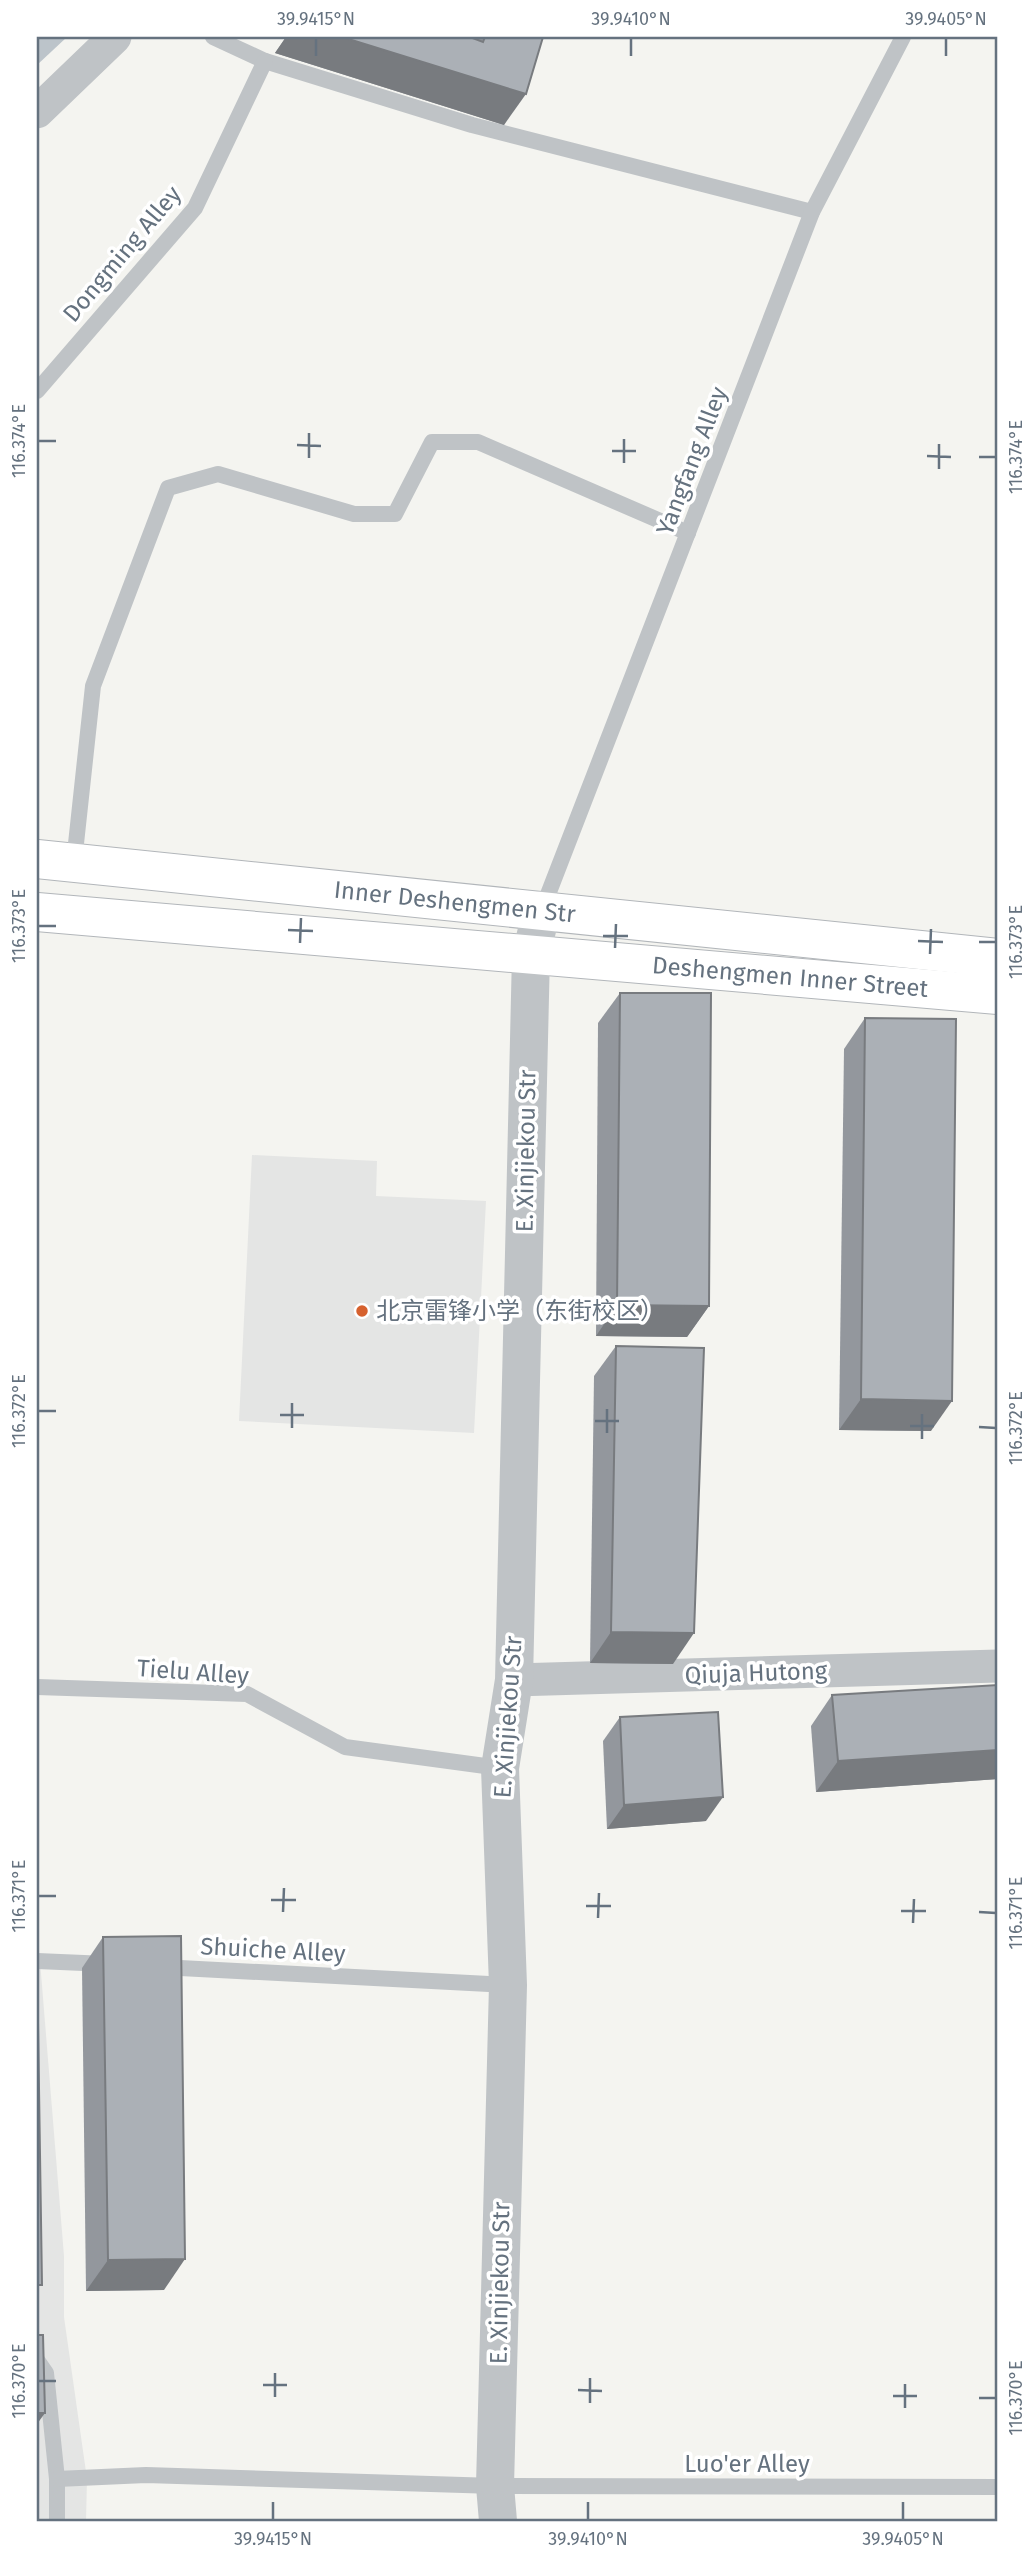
<svg xmlns="http://www.w3.org/2000/svg" width="1035" height="2558" viewBox="0 0 1035 2558" font-family="'Fira Sans','Noto Sans SC',sans-serif">
	<style>
		.built { fill: #e4e5e4 }
		.water { fill: #bcc4ca }
		.lines { fill: none; stroke-linecap: round; stroke-linejoin: round }
		.secondary-casing { stroke: #b2b6ba; stroke-width: 40 }
		.service { stroke: #bfc3c6; stroke-width: 16 }
		.minor { stroke: #bfc3c6; stroke-width: 33 }
		.tertiary { stroke: #bfc3c6; stroke-width: 38 }
		.secondary { stroke: #fff; stroke-width: 38 }
		.wall { fill: #93979d }
		.shaded-wall { fill: #787b7f }
		.building { fill: #abb0b6; stroke: #787b7f; stroke-width: 2 }
		.ticks { fill: none; stroke: #65727f; stroke-width: 2.5 }
		.poi-dot { fill: #d6612e; stroke: #fff; stroke-width: 2.5 }
		.labels { text-anchor: middle; stroke-width: 7; stroke-linejoin: round; paint-order: stroke }
		.street-label { font-size: 24px; fill: #65727f; stroke: #fff }
		.poi-label { font-size: 24px; fill: #65727f; stroke: #fff; text-anchor: start }
		.neatline { fill: none; stroke: #65727f; stroke-width: 2.5 }
		.ticks-label { font-size: 18px; text-anchor: middle; fill: #65727f }
	</style>
	<rect width="100%" height="100%" fill="#f4f4f0"/>
	<g class="built">
		<path d="M252,1155L377,1161L376,1196L486,1201L474,1433L239,1421Z"/>
		<path d="M37,1961H40L64,2256V2317L87,2479L86,2521H37Z"/>
	</g>
	<path class="water" d="M37,37H67L37,65Z"/>
	<g class="lines">
		<defs>
			<g id="secondary">
				<path id="s1" d="M37,859L998,958"/>
				<path id="s2" d="M37,912L998,995"/>
			</g>
		</defs>
		<use href="#secondary" class="secondary-casing"/>
		<g class="service">
			<path d="M213,37L265,61L472,125L812,212"/>
			<path d="M37,391L195,208L265,61"/>
			<path d="M74,862L93,686L168,488L218,474L354,514H395L432,442H478L688,533"/>
			<path d="M542,910L812,212L903,37"/>
			<path d="M37,1687L247,1694L345,1747L500,1768"/>
			<path d="M37,1961L107,1964"/>
			<path d="M161,1967L508,1985"/>
			<path d="M37,2360L46,2373L57,2479V2521"/>
			<path d="M57,2479L146,2475L495,2486L998,2487"/>
		</g>
		<g class="minor">
			<path d="M37,112L115,37"/>
			<path d="M514,1680L998,1666"/>
		</g>
		<path class="tertiary" d="M498,2521L495,2486L508,1985L500,1768L514,1680L531,954L542,910"/>
		<use href="#secondary" class="secondary"/>
	</g>
	<g class="wall">
		<path d="M286,37H470L473,38V37H543L504,125L275,53Z"/>
		<path d="M620,993L709,1306L687,1337L596,1336L598,1023Z"/>
		<path d="M865,1018L931,1431L839,1430L844,1049Z"/>
		<path d="M616,1346L673,1664L590,1663L594,1376Z"/>
		<path d="M998,1685V1779L816,1792L811,1726L832,1695Z"/>
		<path d="M620,1717L706,1821L607,1829L603,1741Z"/>
		<path d="M103,1937L164,2290L86,2291L82,1968Z"/>
	</g>
	<g class="shaded-wall">
		<path d="M286,37H342L526,94L504,125L275,53Z"/>
		<path d="M617,1305L709,1306L687,1337L596,1336Z"/>
		<path d="M861,1399L952,1401L931,1431L839,1430Z"/>
		<path d="M611,1632L694,1633L673,1664L590,1663Z"/>
		<path d="M998,1750V1779L816,1792L838,1761Z"/>
		<path d="M723,1797L706,1821L607,1829L624,1805Z"/>
		<path d="M185,2259L164,2290L86,2291L108,2260Z"/>
		<path d="M37,2413H45L37,2424Z"/>
	</g>
	<g class="building">
		<path d="M342,37H470L483,42L485,37H543L526,94Z"/>
		<path d="M620,993H711L709,1306L617,1305Z"/>
		<path d="M865,1018L956,1019L952,1401L861,1399Z"/>
		<path d="M616,1346L704,1348L694,1633L611,1632Z"/>
		<path d="M998,1685V1750L838,1761L832,1695Z"/>
		<path d="M718,1712L723,1797L624,1805L620,1717Z"/>
		<path d="M181,1936L185,2259L108,2260L103,1937Z"/>
		<path d="M37,1957L42,2285H37Z"/>
		<path d="M37,2335H43L45,2413H37Z"/>
	</g>
	<path class="ticks" d="M316,56V38M631,56V38M946,56V38M38,441H56M297,445L321,446M612,451H636M927,456L951,457M979,457H996M309,458V433M624,463V439M939,469V444M38,926H56M288,930L313,931M603,936H628M918,941L943,942M979,942H996M300,943L301,918M615,948L616,924M930,954L931,929M38,1411H56M280,1415H304M595,1421H619M910,1426H934M979,1427L996,1428M292,1428V1403M607,1433V1409M922,1439V1414M38,1896H56M271,1900H296M586,1906H611M901,1911H926M283,1912L284,1888M979,1912L996,1913M598,1918L599,1893M913,1923L914,1899M38,2381H56M263,2385H287M578,2390L602,2391M893,2396H917M275,2397V2373M979,2398H996M590,2403V2378M905,2408V2384M273,2520V2502M588,2520V2502M903,2520V2502"/>
	<circle class="poi-dot" cx="362" cy="1311" r="7"/>
	<g class="labels">
		<g class="street-label">
			<text transform="translate(122 254) rotate(-50)" y="8">Dongming Alley</text>
			<text transform="translate(692 461) rotate(-69)" y="8">Yangfang Alley</text>
			<text dy="8" stroke="none"><textPath href="#s1" startOffset="420">Inner Deshengmen Str</textPath></text>
			<text dy="8" stroke="none"><textPath href="#s2" startOffset="756">Deshengmen Inner Street</textPath></text>
			<text transform="translate(526 1151) rotate(-89)" y="8">E. Xinjiekou Str</text>
			<text transform="translate(193 1672) rotate(4)" y="8">Tielu Alley</text>
			<text transform="translate(756 1673) rotate(-2)" y="8">Qiuja Hutong</text>
			<text transform="translate(508 1717) rotate(-86)" y="8">E. Xinjiekou Str</text>
			<text transform="translate(273 1950) rotate(3)" y="8">Shuiche Alley</text>
			<text transform="translate(500 2283) rotate(-89)" y="8">E. Xinjiekou Str</text>
			<text x="747" y="2472">Luo'er Alley</text>
		</g>
		<g class="poi-label">
			<text x="376" y="1319">北京雷锋小学（东街校区）</text>
		</g>
	</g>
	<rect width="1035" height="2558" fill="none" stroke="#ffffff" stroke-width="77"/>
	<rect x="38" y="38" width="958" height="2482" class="neatline"/>
	<g class="ticks-label">
		<text x="316" y="25">39.9415°N</text>
		<text x="631" y="25">39.9410°N</text>
		<text x="946" y="25">39.9405°N</text>
		<text transform="translate(19 441) rotate(-90)" y="6">116.374°E</text>
		<text transform="translate(1016 457) rotate(-90)" y="6">116.374°E</text>
		<text transform="translate(19 926) rotate(-90)" y="6">116.373°E</text>
		<text transform="translate(1016 942) rotate(-90)" y="6">116.373°E</text>
		<text transform="translate(19 1411) rotate(-90)" y="6">116.372°E</text>
		<text transform="translate(1016 1428) rotate(-90)" y="6">116.372°E</text>
		<text transform="translate(19 1896) rotate(-90)" y="6">116.371°E</text>
		<text transform="translate(1016 1913) rotate(-90)" y="6">116.371°E</text>
		<text transform="translate(19 2381) rotate(-90)" y="6">116.370°E</text>
		<text transform="translate(1016 2398) rotate(-90)" y="6">116.370°E</text>
		<text x="273" y="2545">39.9415°N</text>
		<text x="588" y="2545">39.9410°N</text>
		<text x="903" y="2545">39.9405°N</text>
	</g>
</svg>
